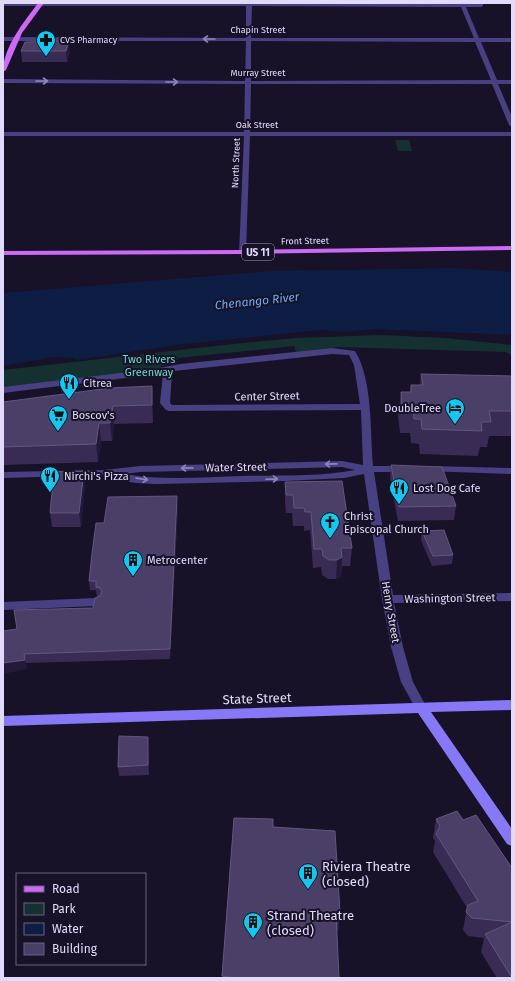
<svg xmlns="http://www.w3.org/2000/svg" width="515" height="981" viewBox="0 0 515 981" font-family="'Fira Sans',sans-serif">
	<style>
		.green { fill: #153031 }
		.water { fill: #0e1d44 }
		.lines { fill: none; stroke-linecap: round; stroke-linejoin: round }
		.street { fill: #484083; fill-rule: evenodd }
		.secondary { fill: #8678f6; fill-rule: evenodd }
		.primary { fill: #cd69f5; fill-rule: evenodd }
		.wall { fill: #382c54 }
		.shaded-wall { fill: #231a3a }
		.building { fill: #4a3f66; stroke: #62577e }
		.oneway { stroke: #8d85ba }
		.labels { text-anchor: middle; stroke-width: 4; stroke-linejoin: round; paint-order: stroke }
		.far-street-label { font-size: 9px; fill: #e1dafd; stroke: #171227 }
		.far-poi-label { font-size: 9px; fill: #e1dafd; stroke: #171227; text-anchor: start }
		.shield { fill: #171227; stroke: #a49ebd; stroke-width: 1 }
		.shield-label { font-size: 10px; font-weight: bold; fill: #e1dafd }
		.park-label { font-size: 11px; fill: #6ad9c7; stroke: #171227 }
		.poi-label { font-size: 11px; fill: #e1dafd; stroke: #171227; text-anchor: start }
		.street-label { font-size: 11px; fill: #e1dafd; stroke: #171227 }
		.water-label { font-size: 12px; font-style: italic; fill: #6facf6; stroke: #171227 }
		.near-street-label { font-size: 13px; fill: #e1dafd; stroke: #171227 }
		.near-poi-label { font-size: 13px; fill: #e1dafd; stroke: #171227; text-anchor: start }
	</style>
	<rect width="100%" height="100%" fill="#171227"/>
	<g class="green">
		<path d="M395,140H409L412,151H398Z"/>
		<path d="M380,335L445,338L512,345V355L505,352L339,347L296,352L294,346L178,358L176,364L161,366L160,375L3,392V370L233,344L296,338Z"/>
	</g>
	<path class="water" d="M453,268L512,272V335L374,329L343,332L321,330L184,344L76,360L74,358L54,357L3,366V293L271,271Z"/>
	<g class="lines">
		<g class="street">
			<path d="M3,3L483,4V6L481,7H466L479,38H512V42H481L497,80H512V84H498L512,117V127L509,125L492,84H251L250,132H512V136H250L246,252L242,254H239L244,136H3V132H244L245,84L3,83V79L245,81L246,41H3V37L246,38V6H3ZM252,6L461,7L474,38H251ZM251,41L475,42L491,80L251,81Z"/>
			<path d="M332,348L355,351C373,380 370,432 373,466H404L409,469L404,472H374L393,595L512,593V601L394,603L403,647L413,682L427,708L425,711L421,713L417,711L401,682L391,647L382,599L364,474L344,478L286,481L159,484C147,484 118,483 110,475L3,478V472L104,470L140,466L342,461L363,465L361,410L169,411L166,410L160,403L163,373L3,393V387L154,369L180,364ZM332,354L349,355L354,365L360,404L172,405L170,403L172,372L174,371ZM342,467L355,470C319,477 280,475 243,476C204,477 163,481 125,474L140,472Z"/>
			<path d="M430,466L512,468V474L427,471L425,469Z"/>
			<path d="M96,598L100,599L102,602L100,605L96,606L3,610V602Z"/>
		</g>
		<path class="secondary" d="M512,700V710L431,712L512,829V846L507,844L418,713L3,726V716Z"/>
		<g class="primary">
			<path d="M38,3H44L22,33L6,70L3,72C3,47 24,22 38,3Z"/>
			<path d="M512,246V250L242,254L3,255V251L242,250Z"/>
		</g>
	</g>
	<g class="wall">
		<path d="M25,42L70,52L67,62H22L21,51Z"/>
		<path d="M421,374L512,376V436H489L487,447H480L478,456L420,454L419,444L411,443L410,433H400L398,416L401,392H410L411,385H420Z"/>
		<path d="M3,402L153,404V423L114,424L112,441H101L98,462L3,465Z"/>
		<path d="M391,465L456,506L454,520L398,521L390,478Z"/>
		<path d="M84,471L85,485L81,527H52L50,513Z"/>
		<path d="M285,482L352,548L350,566H342L341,576L336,579H328L322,575L321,567L313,568L310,530L304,531V526H293L292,513H286L285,500Z"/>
		<path d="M178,506L170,659L26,663L27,669L17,629L93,608L98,597H97L96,590H90L89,581L104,523Z"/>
		<path d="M422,531L453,555L452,564L432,566L421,540Z"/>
		<path d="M148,746L149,775L119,776L118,767Z"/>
		<path d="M234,818L273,827L340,913L338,931H337L339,978H222Z"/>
		<path d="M436,819L463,820L512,868V978H497L481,952L484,938L468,936L463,930L467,908L433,852L435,841L433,838Z"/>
	</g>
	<g class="shaded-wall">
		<path d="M69,41L70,52L67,62L66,51Z"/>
		<path d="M152,386L153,404V423L152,405Z"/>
		<path d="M113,406L114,424L112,441L110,423Z"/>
		<path d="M99,423L101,441L98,462L96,444Z"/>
		<path d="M84,471L85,485L81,527L79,513Z"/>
		<path d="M177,496L178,506L170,659V649Z"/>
		<path d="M342,557L341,576L336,579L337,560Z"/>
		<path d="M25,660L27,669L3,674V663Z"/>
	</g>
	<g class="building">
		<path d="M69,41L66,51H21L25,42Z"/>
		<path d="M421,374L512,376V411H489L491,422H481L482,431L422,429L421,419H414L413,409L402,408L401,392H411V385H423Z"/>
		<path d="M152,386V405L113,406L110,423H99L96,444L3,447V402L110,388Z"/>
		<path d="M391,465L442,467L456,506L399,507Z"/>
		<path d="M84,471L79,513H50L54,472Z"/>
		<path d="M342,481L352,548H341L342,557L337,560H329L323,556L322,549H314L311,512H305L304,508H294L293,495H286L285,482Z"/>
		<path d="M177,496L170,649L24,654L25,660L3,663V631L17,629L14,610L93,608L95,598L100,596L102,591L100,588L96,587V581H89L92,553L96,523H104L108,497Z"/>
		<path d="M444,530L453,555L433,556L422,531Z"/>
		<path d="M119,736L148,737V765L118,767Z"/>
		<path d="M457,811L463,820L476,815L512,868V978L485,934L512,922L472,918L466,912L468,905L478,901L436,834L440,826L436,819Z"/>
		<path d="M234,818L273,819V827L335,831L340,913H336L339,978H239L222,976Z"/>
	</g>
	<defs><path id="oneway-shaft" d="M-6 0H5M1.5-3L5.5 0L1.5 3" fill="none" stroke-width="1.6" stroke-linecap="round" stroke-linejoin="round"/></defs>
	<g class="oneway">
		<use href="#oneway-shaft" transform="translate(209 39) rotate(180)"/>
		<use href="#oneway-shaft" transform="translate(42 81)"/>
		<use href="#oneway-shaft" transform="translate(172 82)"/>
		<use href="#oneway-shaft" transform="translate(331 464) rotate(179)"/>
		<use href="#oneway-shaft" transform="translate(187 468) rotate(179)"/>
		<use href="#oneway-shaft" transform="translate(142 479) rotate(8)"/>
		<use href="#oneway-shaft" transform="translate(272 479) rotate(-2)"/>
	</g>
	<defs>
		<symbol id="pharmacy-pin" viewBox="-11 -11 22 30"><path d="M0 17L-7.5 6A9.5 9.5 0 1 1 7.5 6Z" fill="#13c7f0" stroke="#171227"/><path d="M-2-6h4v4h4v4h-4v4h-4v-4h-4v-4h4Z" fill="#111"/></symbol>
		<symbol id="restaurant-pin" viewBox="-11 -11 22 30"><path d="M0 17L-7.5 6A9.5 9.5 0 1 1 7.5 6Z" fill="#13c7f0" stroke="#171227"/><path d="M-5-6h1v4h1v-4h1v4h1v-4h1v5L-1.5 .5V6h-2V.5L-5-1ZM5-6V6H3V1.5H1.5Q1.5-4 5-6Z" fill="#111"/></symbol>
		<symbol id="hotel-pin" viewBox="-11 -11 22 30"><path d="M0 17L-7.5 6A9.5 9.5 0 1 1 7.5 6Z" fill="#13c7f0" stroke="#171227"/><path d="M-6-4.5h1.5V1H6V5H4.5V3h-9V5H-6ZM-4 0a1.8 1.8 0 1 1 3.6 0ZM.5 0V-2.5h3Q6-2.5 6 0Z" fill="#111"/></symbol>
		<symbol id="supermarket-pin" viewBox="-11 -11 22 30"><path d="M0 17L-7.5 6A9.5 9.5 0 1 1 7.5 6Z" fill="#13c7f0" stroke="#171227"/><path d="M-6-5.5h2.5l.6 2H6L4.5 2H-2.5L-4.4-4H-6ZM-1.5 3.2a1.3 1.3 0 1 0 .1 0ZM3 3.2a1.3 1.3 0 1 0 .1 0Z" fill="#111"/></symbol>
		<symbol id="church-pin" viewBox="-11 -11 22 30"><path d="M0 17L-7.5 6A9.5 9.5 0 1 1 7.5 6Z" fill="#13c7f0" stroke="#171227"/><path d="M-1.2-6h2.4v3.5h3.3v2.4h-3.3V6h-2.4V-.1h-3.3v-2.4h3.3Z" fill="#111"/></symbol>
		<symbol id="building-pin" viewBox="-11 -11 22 30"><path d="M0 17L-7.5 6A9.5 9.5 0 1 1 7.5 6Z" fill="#13c7f0" stroke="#171227"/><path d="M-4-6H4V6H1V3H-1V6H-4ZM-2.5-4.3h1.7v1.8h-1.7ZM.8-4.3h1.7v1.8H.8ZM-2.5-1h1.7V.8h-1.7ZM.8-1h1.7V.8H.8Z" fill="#111"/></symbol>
	</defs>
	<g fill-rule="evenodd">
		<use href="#pharmacy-pin" x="35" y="29" width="22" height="30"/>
		<use href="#restaurant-pin" x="58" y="372" width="22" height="30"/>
		<use href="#hotel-pin" x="444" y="397" width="22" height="30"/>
		<use href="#supermarket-pin" x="47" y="404" width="22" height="30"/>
		<use href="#restaurant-pin" x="39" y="465" width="22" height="30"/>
		<use href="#restaurant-pin" x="388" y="477" width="22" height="30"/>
		<use href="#church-pin" x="319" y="511" width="22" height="30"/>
		<use href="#building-pin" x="122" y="549" width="22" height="30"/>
		<use href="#building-pin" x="297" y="862" width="22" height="30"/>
		<use href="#building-pin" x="242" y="911" width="22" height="30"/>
	</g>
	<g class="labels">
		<g class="far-street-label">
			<text x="258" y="33">Chapin Street</text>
			<text x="258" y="76">Murray Street</text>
			<text x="257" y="128">Oak Street</text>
			<text transform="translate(236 163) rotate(-88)" y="3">North Street</text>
			<text transform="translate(305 241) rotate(-1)" y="3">Front Street</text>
		</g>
		<g class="far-poi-label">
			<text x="60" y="43">CVS Pharmacy</text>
		</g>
		<rect class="shield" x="242" y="244" width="32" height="16" rx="3"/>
		<g class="shield-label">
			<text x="258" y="256">US 11</text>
		</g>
		<g class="park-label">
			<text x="149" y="363">Two Rivers<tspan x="149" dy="13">Greenway</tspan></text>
		</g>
		<g class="poi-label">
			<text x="83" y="387">Citrea</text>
			<text x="441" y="412" text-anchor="end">DoubleTree</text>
			<text x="72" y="419">Boscov's</text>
			<text x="64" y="480">Nirchi's Pizza</text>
			<text x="413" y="492">Lost Dog Cafe</text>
			<text x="344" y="520">Christ<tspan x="344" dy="13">Episcopal Church</tspan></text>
			<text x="147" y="564">Metrocenter</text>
		</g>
		<g class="street-label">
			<text transform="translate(267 396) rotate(-1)" y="4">Center Street</text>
			<text transform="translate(236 467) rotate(-1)" y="4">Water Street</text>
			<text transform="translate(450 598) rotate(-1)" y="4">Washington Street</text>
			<text transform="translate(391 612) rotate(80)" y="4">Henry Street</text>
		</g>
		<g class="water-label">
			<text transform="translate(257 301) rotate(-6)" y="4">Chenango River</text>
		</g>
		<g class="near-street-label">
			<text transform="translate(257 698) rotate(-2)" y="5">State Street</text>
		</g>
		<g class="near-poi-label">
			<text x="322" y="871">Riviera Theatre<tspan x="322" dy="15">(closed)</tspan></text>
			<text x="267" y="920">Strand Theatre<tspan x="267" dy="15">(closed)</tspan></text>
		</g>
	</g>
	<rect width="515" height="981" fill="none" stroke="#e1dafd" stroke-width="8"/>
	<rect x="16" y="873" width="130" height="92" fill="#171227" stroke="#68627d"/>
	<rect x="24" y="886" width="20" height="6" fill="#cd69f5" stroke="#68627d"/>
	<text x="52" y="893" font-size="12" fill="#e1dafd">Road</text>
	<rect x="24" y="903" width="20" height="12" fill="#153031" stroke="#68627d"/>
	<text x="52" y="913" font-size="12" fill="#e1dafd">Park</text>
	<rect x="24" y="923" width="20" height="12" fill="#0e1d44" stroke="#68627d"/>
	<text x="52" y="933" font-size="12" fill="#e1dafd">Water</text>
	<rect x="24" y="943" width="20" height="12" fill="#4a3f66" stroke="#68627d"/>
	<text x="52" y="953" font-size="12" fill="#e1dafd">Building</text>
</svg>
